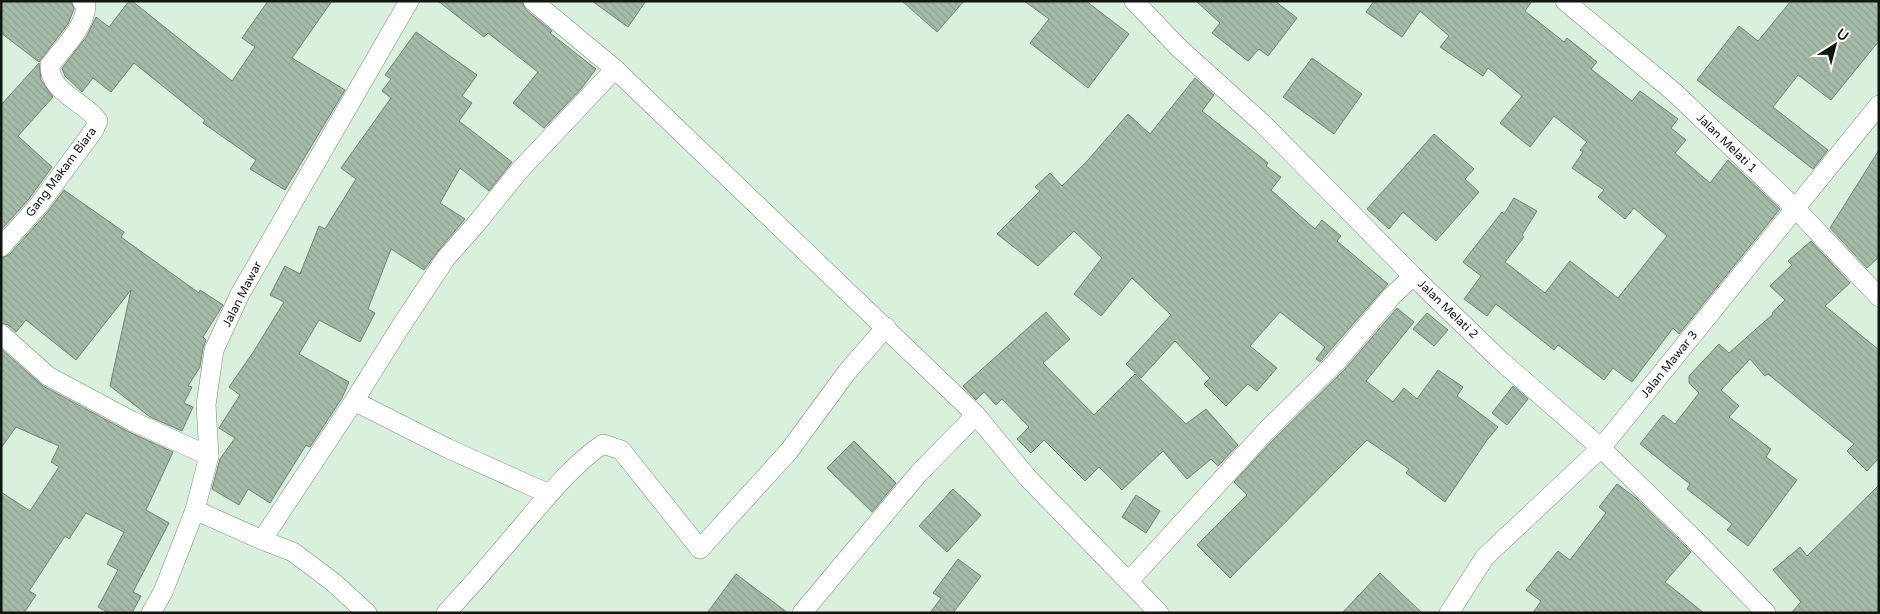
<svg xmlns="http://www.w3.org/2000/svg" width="1880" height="614" viewBox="0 0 1880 614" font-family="'Varela Round',sans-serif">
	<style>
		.building { fill: url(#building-back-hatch); stroke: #708473 }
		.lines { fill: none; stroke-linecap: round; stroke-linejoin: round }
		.minor-casing { stroke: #778c7a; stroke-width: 20 }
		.minor { stroke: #fff; stroke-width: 19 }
		.labels { text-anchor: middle; stroke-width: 5; stroke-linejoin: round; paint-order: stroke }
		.street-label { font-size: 12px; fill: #101711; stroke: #fff }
	</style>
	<defs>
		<pattern id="building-back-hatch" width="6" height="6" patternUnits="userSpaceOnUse" patternTransform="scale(1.25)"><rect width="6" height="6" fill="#a5bba8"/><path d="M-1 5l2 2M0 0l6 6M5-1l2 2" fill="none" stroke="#8da090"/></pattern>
	</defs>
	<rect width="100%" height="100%" fill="#d9f0dc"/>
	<g class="building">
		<path d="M1,1H71L74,9L68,24L39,62L1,33Z"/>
		<path d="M129,1H132L232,81L255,47L242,38L268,1H332L292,58L345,90L285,190L250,169L256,160L203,123L205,120L134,63L111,92L93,78L82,92L65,76L62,68L87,36L96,17L109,27Z"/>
		<path d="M438,1H522L526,10L552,31L550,33L596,69L581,89L544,128L513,103L538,72L488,33L484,37Z"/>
		<path d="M592,1H646L628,27Z"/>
		<path d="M902,1H964L937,32Z"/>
		<path d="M1024,1H1086L1129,34L1088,88L1030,43L1049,19Z"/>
		<path d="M1196,1H1275L1297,18L1268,56L1259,49L1248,61L1212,33L1220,23Z"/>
		<path d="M1374,1H1532L1525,11L1564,42L1567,38L1597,62L1591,69L1632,101L1640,91L1678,119L1671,128L1686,140L1675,153L1710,183L1728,160L1780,209L1679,334L1673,328L1632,382L1613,368L1604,380L1558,345L1554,350L1496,304L1487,316L1464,299L1481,276L1463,262L1502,212L1504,214L1514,198L1537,211L1522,235L1524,237L1505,262L1545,293L1570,261L1618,298L1667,236L1634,208L1625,219L1598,197L1604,190L1572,168L1583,152L1580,150L1587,142L1554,116L1530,147L1500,123L1522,96L1488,68L1483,76L1440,47L1449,36L1420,11L1402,37L1366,12Z"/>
		<path d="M1791,1H1879V41L1831,100L1798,75L1773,107L1828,150L1813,169L1697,80L1739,26L1758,41Z"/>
		<path d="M416,32L477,75L462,96L472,103L459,121L512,162L489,191L460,168L440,203L465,219L438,251L424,270L391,249L368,309L375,313L360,342L319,320L299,354L349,382L342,398L310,447L306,445L270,503L248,489L239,505L212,489L220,459L235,438L219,428L240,395L229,387L254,351L284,302L270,295L285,266L300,274L319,226L325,229L356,179L341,168L391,98L382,91L391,79L385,75Z"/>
		<path d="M1312,58L1362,94L1334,134L1283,97Z"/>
		<path d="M39,63L41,80L53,97L18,136L52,167L29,199L1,230V105Z"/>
		<path d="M1195,78L1214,95L1202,111L1268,163L1266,166L1281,177L1271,190L1315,229L1322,220L1341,236L1337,241L1388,284L1320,362L1316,359L1325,347L1280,312L1250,346L1277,368L1257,391L1248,384L1226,406L1204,384L1210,378L1175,341L1141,378L1126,364L1171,315L1132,278L1101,316L1074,294L1102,258L1074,231L1038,266L997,234L1040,191L1035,187L1050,173L1062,186L1088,160L1128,114L1150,134Z"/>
		<path d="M1434,134L1474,169L1465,179L1479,192L1436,241L1403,212L1389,229L1367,209Z"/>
		<path d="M1879,150V257L1867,268L1830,228Z"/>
		<path d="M64,190L124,232L121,237L199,293L200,290L223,305L203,337L206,340L203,348L200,367L188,386L192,387L184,403L193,407L182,431L150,417L110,386L131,290L76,360L26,320L16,332L8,325L1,323V258L9,255L46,214Z"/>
		<path d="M1811,241L1850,283L1825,306L1879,350V458L1867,471L1847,451L1854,444L1768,374L1765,376L1750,359L1721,390L1739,406L1729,417L1771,449L1766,457L1797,480L1748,546L1727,530L1732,524L1687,489L1690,484L1640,444L1663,415L1675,424L1699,393L1689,383V376L1719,344L1729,353L1773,314L1772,313L1785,300L1770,286L1792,265L1788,261Z"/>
		<path d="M1397,308L1414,322L1366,381L1393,402L1404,388L1417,399L1438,370L1463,387L1457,396L1498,427L1487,440L1445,502L1406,473L1409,469L1367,440L1230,578L1197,545L1247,495L1234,482L1272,441L1345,369Z"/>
		<path d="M1046,312L1070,339L1043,363L1094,415L1135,374L1186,424L1206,409L1238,445L1218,466L1211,459L1187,479L1163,451L1122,490L1099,467L1085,481L1044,440L1031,453L1017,439L1029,427L1002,399L996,405L984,392L976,400L963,386Z"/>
		<path d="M1427,313L1448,330L1434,346L1413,329Z"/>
		<path d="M1,349L43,386L127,431L173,452L146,510L169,523L133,592L141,596L132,613H109L98,607L118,570L107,564L124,532L86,513L69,539L65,536L29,591L36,595L24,613H1V492L30,511L59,467L51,462L59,446L16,427L1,448Z"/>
		<path d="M1513,386L1528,399L1507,425L1492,413Z"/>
		<path d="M854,441L896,483L872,512L827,468Z"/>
		<path d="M1617,484L1636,498L1691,552L1665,582L1704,613H1533L1541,601L1526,590L1558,551L1570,560L1606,513L1599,507Z"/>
		<path d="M1879,485V613H1791L1801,602L1773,570L1800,547L1807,556Z"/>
		<path d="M953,489L981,515L947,552L919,526Z"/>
		<path d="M1136,495L1160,511L1146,533L1122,517Z"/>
		<path d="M958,559L981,576L953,613H930L941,598L933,593Z"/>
		<path d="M1380,573L1422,613H1342Z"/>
		<path d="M736,574L788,613H707Z"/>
	</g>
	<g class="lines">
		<defs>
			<g id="minor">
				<path d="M533,1L615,69L976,415L1027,477L1159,613"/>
				<path d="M1134,1L1179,48L1262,123L1413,276L1500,360L1601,448L1699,544L1766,613"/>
				<path d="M1565,1L1675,93L1796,209L1879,297"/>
				<path d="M1,247L38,206L94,130L98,121C85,101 49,93 50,65C63,48 85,27 86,6L82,1"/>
				<path d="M1,334L48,376L132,421L209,456"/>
				<path d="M354,401L447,448L549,494"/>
				<path d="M195,510L262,540L293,552L333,582L367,613"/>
				<path d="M262,540L354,401L401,326L446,258L477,223L519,171L615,69"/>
				<path d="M1129,581L1266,431L1337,361L1391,297L1413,276"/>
				<path d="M151,613L163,592L195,510L209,456L206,405L214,350L240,294L409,1"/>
				<path d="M446,613C473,584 498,555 522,526C547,497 572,465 603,444L621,450L700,549L789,451L847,372L886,327"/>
				<path d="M802,613L919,473L976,415"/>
				<path d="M1449,613L1485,557L1601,448L1879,105"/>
			</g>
		</defs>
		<use href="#minor" class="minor-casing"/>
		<use href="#minor" class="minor"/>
	</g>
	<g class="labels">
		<g class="street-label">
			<text transform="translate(1727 143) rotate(44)" y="4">Jalan Melati 1</text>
			<text transform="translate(61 172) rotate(-53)" y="4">Gang Makam Biara</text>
			<text transform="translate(242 294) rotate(-63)" y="4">Jalan Mawar</text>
			<text transform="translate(1448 309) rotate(44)" y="4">Jalan Melati 2</text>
			<text transform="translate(1669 364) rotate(-51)" y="4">Jalan Mawar 3</text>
		</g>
	</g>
	<rect width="1880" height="614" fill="none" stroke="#101711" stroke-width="5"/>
	<g transform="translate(1835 45) rotate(36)" stroke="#ffffff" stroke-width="4" paint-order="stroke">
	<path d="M0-4L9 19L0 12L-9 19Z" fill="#101711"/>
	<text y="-8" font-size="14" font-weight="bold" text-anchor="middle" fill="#101711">U</text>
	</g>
</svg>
